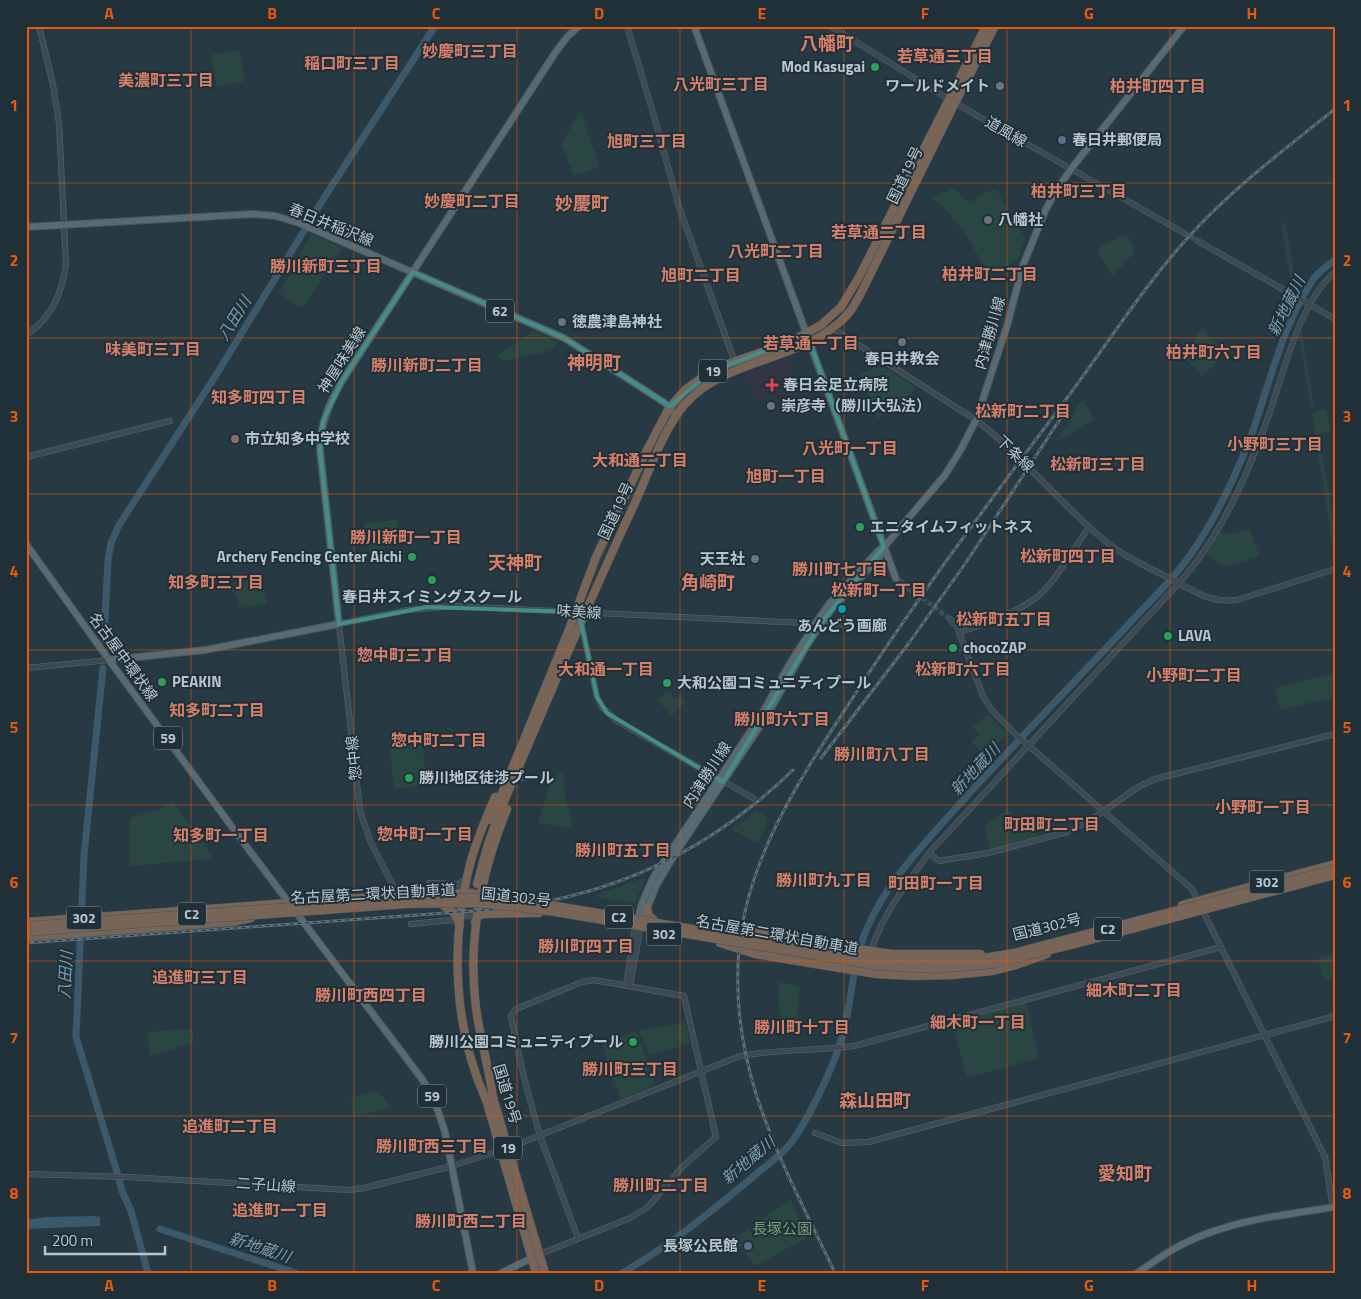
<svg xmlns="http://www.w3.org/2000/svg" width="1361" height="1299" viewBox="0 0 1361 1299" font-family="'Titillium Web','Noto Sans JP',sans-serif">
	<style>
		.medical { fill: #333544 }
		.green { fill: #2a4642 }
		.water { fill: #3b596a }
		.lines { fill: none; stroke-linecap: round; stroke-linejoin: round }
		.stream { stroke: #3b596a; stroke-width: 1 }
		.river { stroke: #3b596a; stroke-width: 7 }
		.minor-tunnel { stroke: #3d4f58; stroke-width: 5; stroke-dasharray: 5 2.5; stroke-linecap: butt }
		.highway-tunnel { stroke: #3d4f58; stroke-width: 8; stroke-dasharray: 8 4; stroke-linecap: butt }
		.minor-casing { stroke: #5a6870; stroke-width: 6 }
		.major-casing { stroke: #48575f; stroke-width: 8 }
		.highway-casing { stroke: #46555d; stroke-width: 9 }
		.minor { stroke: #3b4a53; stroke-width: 5 }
		.major { stroke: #596a72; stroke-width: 6 }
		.highway { stroke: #796458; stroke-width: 8 }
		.rail-casing { stroke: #5d707a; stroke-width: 3 }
		.rail { stroke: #203038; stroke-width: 1; stroke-dasharray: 4; stroke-linecap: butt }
		.highway-bridge-casing { stroke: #46555d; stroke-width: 9; stroke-linecap: butt }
		.highway-bridge { stroke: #796458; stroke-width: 8 }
		.marked { fill: none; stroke: #428e8a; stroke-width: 4; stroke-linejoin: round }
		.grid { fill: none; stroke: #e8590c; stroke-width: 1; stroke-opacity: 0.55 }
		.leisure-dot { fill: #2e9e5b; stroke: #203038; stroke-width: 2 }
		.worship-dot { fill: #6b7280; stroke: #203038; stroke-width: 2 }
		.service-dot { fill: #5c6f8a; stroke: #203038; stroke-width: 2 }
		.health-dot { fill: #e0444e; stroke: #203038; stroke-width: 2 }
		.education-dot { fill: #8d6e63; stroke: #203038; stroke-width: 2 }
		.culture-dot { fill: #0f9aa8; stroke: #203038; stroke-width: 2 }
		.labels { text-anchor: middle; stroke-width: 4; stroke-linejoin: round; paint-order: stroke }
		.shield { fill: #203038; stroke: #8b98a0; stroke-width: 1 }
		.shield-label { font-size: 14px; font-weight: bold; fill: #b9c5cc }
		.poi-label { font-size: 15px; font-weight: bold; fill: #b9c5cc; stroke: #203038; text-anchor: start }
		.street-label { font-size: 15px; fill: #b9c5cc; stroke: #203038 }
		.park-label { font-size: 15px; fill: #77a277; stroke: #203038 }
		.neighbourhood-label { font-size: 16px; font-weight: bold; fill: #d77f69; stroke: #203038 }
		.water-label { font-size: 16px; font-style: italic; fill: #799daf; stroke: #203038 }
		.quarter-label { font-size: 18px; font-weight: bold; fill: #d77f69; stroke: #203038 }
		.neatline { fill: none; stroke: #e8590c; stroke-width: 2 }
		.grid-label { font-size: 16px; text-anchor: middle; font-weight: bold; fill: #e8590c }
	</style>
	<rect width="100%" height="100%" fill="#273a43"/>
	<path class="medical" d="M787,359L801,395L782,403L776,392L757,402L743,377L744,375Z"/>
	<g class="green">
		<path d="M239,50L245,81L217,87L211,55Z"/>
		<path d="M579,114H581L599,165V167L574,176L561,144Z"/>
		<path d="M951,188L958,191L968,202L976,199L977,196L996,189L1025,238L1017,261L989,273C973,249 956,213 932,199Z"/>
		<path d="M1281,223H1286L1295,280L1291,282Z"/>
		<path d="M311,234L340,247L341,249L303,307L301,308L278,292L296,266L298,258Z"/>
		<path d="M1125,234H1127L1135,252L1113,275L1111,274L1097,251L1098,248Z"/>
		<path d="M1202,328H1203L1223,351L1214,366L1201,376L1184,356Z"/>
		<path d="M533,331L557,342L553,350L505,361L498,358V355Z"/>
		<path d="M1302,331L1314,408H1311L1299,336Z"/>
		<path d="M881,365L915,387L916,389L896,409L878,418H877L861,375L862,373Z"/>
		<path d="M1084,401L1095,420L1094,421L1057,441L1055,440L1069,423L1080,402Z"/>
		<path d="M1326,409L1331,432L1319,434L1335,532V560L1312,414L1316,413V411Z"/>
		<path d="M669,420L627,510L625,509L585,598H583L630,491L649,454Z"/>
		<path d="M397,520L401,545L368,551L364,523Z"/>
		<path d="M1250,529L1259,555V557L1227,566L1207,557V554L1220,532L1232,534Z"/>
		<path d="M261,578L267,602L266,604L239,608L237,597L229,587L230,584Z"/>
		<path d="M1335,673V697L1280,710L1275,688Z"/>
		<path d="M670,690L673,699L682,696L685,703L671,716L657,699Z"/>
		<path d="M989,714L1007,734L985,755L971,742L979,734L972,726Z"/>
		<path d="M420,734L421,735L427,785L396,789L394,788L389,739L390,738Z"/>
		<path d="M562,773L564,775L565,797L573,826L571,828L538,823L552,777Z"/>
		<path d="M172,802L174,803L213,856L211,859L130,866L129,865L130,818L160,809Z"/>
		<path d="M1007,809L1037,834L1036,837L991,849L990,848L984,826Z"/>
		<path d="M757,810L767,818L768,822L758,843L733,831V829Z"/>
		<path d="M644,878L646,880L634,903L596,897V895Z"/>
		<path d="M1335,953V979L1324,981L1318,958Z"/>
		<path d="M779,982L800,987L797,1021H782L780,1020L778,984Z"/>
		<path d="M1024,1003L1026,1004L1039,1058L967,1078L952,1022Z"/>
		<path d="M684,1023L686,1024L690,1043L650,1056L649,1055L640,1032L641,1030Z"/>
		<path d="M191,1029L193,1030V1043L150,1056L148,1033L149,1032Z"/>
		<path d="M633,1031L637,1033L655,1084L622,1099L620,1098L603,1046L607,1041H613Z"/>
		<path d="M379,1091L389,1107L388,1109L353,1117L351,1097Z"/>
		<path d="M789,1200H791L806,1238L757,1265H755L733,1239Z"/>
	</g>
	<path class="water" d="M94,1216L100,1217V1226L26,1229V1220L46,1217Z"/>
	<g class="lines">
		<path class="stream" d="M169,849C170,840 179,839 181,831"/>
		<g class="river">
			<path d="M104,640L108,560L111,543L119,525L218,372L324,198L435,26"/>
			<path d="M103,668L84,856L76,1037L117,1172L122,1191L131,1211L148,1273"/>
			<path d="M858,955C872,897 919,849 957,807C1012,746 1069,688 1125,628C1148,603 1174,579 1193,551C1217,516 1236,475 1251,436C1269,386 1284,319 1315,277C1321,270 1328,265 1335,260"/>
			<path d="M160,1229L296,1273"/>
			<path d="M622,1273C669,1246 712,1211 754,1176C766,1166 781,1155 791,1143C809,1118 831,1072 840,1044C849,1018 850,991 856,965"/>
		</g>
		<g class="minor-tunnel">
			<path d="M1184,233L1198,241"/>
			<path d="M916,593L950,619"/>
		</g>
		<g class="highway-tunnel">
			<path d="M465,919L471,884"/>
			<path d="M471,919L474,898"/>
		</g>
		<defs>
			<g id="minor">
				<path d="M627,26L654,116L679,207L738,371"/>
				<path d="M830,26L955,103L1184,233"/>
				<path d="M1198,241L1335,319"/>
				<path d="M832,328L976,420C1023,456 1059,503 1104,540C1124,557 1150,568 1173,580C1196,592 1210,603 1237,600L1335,569"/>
				<path d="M26,335C52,318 62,293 66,264L59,123L53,85L39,26"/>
				<path d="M26,457L170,421"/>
				<path d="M896,579L916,593"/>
				<path d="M575,612L581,622L597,697L602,707L617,721L753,798"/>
				<path d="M950,619L957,627L983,696L991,709L1012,731L1192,889L1325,1157L1333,1208"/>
				<path d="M959,633C984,623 1014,614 1036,598C1056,582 1074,548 1089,527"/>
				<path d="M26,668L109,660"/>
				<path d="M520,778H523"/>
				<path d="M498,782H501"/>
				<path d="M929,853L939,861L988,853L1067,832L1091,820L1138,787L1155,779L1335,734"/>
				<path d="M429,883L459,884L467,878"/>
				<path d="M393,886L371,843L360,811L339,624L408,610L453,606L847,625"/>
				<path d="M411,924L451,920L458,924"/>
				<path d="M873,945C885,911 908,882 929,853L1179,583C1219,539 1246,479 1266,423C1283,378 1297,304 1335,272"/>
				<path d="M626,986L635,929"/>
				<path d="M630,986L640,930"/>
				<path d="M459,1042L466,1040"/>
				<path d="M815,1133L842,1143L868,1142L1335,1016"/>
				<path d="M26,1174L128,1177L331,1189L350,1190L364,1188L452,1166L508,1148L740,1056C776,1049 816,1051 854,1046L1221,947"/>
				<path d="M540,1254L630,1218L648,1207L683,1166L716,1137L684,996L594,980L582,982L516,1009L511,1016L523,1074L540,1136L578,1238"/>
			</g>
			<g id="major">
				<path d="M694,26L896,579"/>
				<path d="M26,227L253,214L276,216L299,223L564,338L665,403L676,416"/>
				<path d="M26,544L109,660L246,846L422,1079L434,1099L445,1132L473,1273"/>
				<path d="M109,660L205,650L339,624L320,450C320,424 329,404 342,381L555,53L567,37L579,26"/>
				<path d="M637,923L642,903L653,878L762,714L789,665L815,624L829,604L878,551L883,547"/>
				<path d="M641,924L656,886L675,854L766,717L807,645L831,610L880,556L884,547L945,475L960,451L976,420L1007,326L1023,265L1046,209L1056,191L1071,169L1184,26"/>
				<path d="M501,1273L536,1256"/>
				<path d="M1137,1273C1152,1263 1167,1252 1183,1244C1230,1220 1283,1215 1335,1207"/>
			</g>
			<g id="highway">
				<path d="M491,820L568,632L596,557L648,448L669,408L685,390L703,377L730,363L788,343L821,325L841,307L859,277L986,26"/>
				<path d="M477,884L488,844L498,816C542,712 586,607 634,505C648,475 663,429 685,404C727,356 804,363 848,314C856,304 861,293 867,281L955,103L995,26"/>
				<path d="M1182,905L1335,864"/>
				<path d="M444,906L454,913L460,925"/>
				<path d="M647,908L649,916L653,919"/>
				<path d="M26,922L415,894L464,893L532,899"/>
				<path d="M475,922L478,916L483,914L539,913"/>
				<path d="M715,930L734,929L812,942"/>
				<path d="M26,937L232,922L251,918"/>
				<path d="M720,943L755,954L876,974L912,976L953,975L992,971L1016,965L1047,954"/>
				<path d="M492,1094L545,1273"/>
				<path d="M485,1096L536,1273"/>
				<path d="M493,1098C489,1068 480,1038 476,1008C467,939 481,873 507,809"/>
				<path d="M486,1100C454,1029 450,944 469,868C475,844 485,820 495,797"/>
			</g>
		</defs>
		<use href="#minor" class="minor-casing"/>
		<use href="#major" class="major-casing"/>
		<use href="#highway" class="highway-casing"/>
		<use href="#minor" class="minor"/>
		<use href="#major" class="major"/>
		<use href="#highway" class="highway"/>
		<defs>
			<g id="rail">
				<path d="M821,758L909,643L967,561L1064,413"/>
				<path d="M26,943L487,910C608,899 706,854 793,770"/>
				<path d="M835,1273C785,1167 728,1072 739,950C747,856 802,776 852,699C916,599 987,505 1058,410C1103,351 1142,287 1193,232C1236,186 1286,148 1335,109"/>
			</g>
		</defs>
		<use href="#rail" class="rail-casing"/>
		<use href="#rail" class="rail"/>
		<defs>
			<g id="highway-bridge">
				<path d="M26,926L432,897L490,898L544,904L878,960C926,964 967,962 1014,953L1335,869"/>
				<path d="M26,932L406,904L471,903L518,907L555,912L879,966L934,969L993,964L1075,944L1335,875"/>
				<path d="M812,942L892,954H981"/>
			</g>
		</defs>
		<use href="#highway-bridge" class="highway-bridge-casing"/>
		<use href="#highway-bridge" class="highway-bridge"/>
	</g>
	<path class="marked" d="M413,272L564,338L670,406L711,372L807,334L884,547L821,623L723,782L607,713L597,697L579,612L427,607L339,624L320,450L323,421L342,381Z"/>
	<path class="grid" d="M191,26V1273M354,26V1273M517,26V1273M680,26V1273M844,26V1273M1007,26V1273M1170,26V1273M26,183H1335M26,338H1335M26,494H1335M26,650H1335M26,805H1335M26,961H1335M26,1116H1335"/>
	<g class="leisure-dot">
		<circle cx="875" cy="67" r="5"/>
		<circle cx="860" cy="527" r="5"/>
		<circle cx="412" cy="557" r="5"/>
		<circle cx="432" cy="580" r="5"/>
		<circle cx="1168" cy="636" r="5"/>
		<circle cx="953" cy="648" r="5"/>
		<circle cx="162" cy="682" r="5"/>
		<circle cx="667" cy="683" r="5"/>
		<circle cx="409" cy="778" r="5"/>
		<circle cx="633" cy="1042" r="5"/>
	</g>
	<g class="worship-dot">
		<circle cx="1000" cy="86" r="5"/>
		<circle cx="988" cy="220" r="5"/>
		<circle cx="562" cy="322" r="5"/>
		<circle cx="902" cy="342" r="5"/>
		<circle cx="771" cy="406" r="5"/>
		<circle cx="755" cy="559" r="5"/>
	</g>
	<g class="service-dot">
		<circle cx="1062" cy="140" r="5"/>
		<circle cx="748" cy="1246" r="5"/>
	</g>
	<path class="health-dot" d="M769.5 377.5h5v5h5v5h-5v5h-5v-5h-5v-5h5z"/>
	<circle class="education-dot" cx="235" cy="439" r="5"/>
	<circle class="culture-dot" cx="842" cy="609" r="5"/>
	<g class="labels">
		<g class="shield">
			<rect x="486" y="299.5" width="28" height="23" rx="4"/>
			<rect x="699" y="359.5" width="28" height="23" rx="4"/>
			<rect x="154" y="726.5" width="28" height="23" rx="4"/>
			<rect x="1249.5" y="870.5" width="35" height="23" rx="4"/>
			<rect x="178" y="902.5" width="28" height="23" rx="4"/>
			<rect x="605" y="905.5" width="28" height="23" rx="4"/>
			<rect x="66.5" y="906.5" width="35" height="23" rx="4"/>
			<rect x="1094" y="917.5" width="28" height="23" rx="4"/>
			<rect x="646.5" y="922.5" width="35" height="23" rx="4"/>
			<rect x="418" y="1084.5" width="28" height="23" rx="4"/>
			<rect x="494" y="1136.5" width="28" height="23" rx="4"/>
		</g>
		<g class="shield-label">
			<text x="500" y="316">62</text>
			<text x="713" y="376">19</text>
			<text x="168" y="743">59</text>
			<text x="1267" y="887">302</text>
			<text x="192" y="919">C2</text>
			<text x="619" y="922">C2</text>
			<text x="84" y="923">302</text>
			<text x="1108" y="934">C2</text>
			<text x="664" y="939">302</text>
			<text x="432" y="1101">59</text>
			<text x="508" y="1153">19</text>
		</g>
		<g class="poi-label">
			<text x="865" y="72" text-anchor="end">Mod Kasugai</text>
			<text x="990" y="91" text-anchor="end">ワールドメイト</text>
			<text x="1072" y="145">春日井郵便局</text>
			<text x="998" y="225">八幡社</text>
			<text x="572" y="327">徳農津島神社</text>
			<text x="902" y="364" text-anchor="middle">春日井教会</text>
			<text x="783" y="390">春日会足立病院</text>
			<text x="781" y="411">崇彦寺（勝川大弘法）</text>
			<text x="245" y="444">市立知多中学校</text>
			<text x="870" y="532">エニタイムフィットネス</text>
			<text x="402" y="562" text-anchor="end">Archery Fencing Center Aichi</text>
			<text x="745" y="564" text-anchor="end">天王社</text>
			<text x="432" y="602" text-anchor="middle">春日井スイミングスクール</text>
			<text x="842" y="631" text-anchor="middle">あんどう画廊</text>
			<text x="1178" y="641">LAVA</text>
			<text x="963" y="653">chocoZAP</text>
			<text x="172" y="687">PEAKIN</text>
			<text x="677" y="688">大和公園コミュニティプール</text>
			<text x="419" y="783">勝川地区徒渉プール</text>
			<text x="623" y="1047" text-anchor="end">勝川公園コミュニティプール</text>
			<text x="738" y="1251" text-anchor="end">長塚公民館</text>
		</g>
		<g class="street-label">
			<text transform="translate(1006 132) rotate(30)" y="5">道風線</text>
			<text transform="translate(905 175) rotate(-64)" y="5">国道19号</text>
			<text transform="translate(331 225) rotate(22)" y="5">春日井稲沢線</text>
			<text transform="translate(990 333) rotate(-74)" y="5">内津勝川線</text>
			<text transform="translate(342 360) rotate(-58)" y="5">神屋味美線</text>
			<text transform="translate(1015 454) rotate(44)" y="5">下条線</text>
			<text transform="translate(616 511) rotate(-65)" y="5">国道19号</text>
			<text transform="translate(579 612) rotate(3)" y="5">味美線</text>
			<text transform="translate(123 657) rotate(54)" y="5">名古屋中環状線</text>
			<text transform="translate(354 758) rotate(-96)" y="5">惣中線</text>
			<text transform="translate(707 775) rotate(-57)" y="5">内津勝川線</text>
			<text transform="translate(373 894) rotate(-3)" y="5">名古屋第二環状自動車道</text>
			<text transform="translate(516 897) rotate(6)" y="5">国道302号</text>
			<text transform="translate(1047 927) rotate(-14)" y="5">国道302号</text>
			<text transform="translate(777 935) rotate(10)" y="5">名古屋第二環状自動車道</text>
			<text transform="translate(507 1094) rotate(73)" y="5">国道19号</text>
			<text transform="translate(266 1185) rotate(4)" y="5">二子山線</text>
		</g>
		<g class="park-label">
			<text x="782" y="1234">長塚公園</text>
		</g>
		<g class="neighbourhood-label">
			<text x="470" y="57">妙慶町三丁目</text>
			<text x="945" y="62">若草通三丁目</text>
			<text x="352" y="69">稲口町三丁目</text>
			<text x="166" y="86">美濃町三丁目</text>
			<text x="721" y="90">八光町三丁目</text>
			<text x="1158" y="92">柏井町四丁目</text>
			<text x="647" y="147">旭町三丁目</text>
			<text x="1079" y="197">柏井町三丁目</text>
			<text x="472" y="207">妙慶町二丁目</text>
			<text x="879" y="238">若草通二丁目</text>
			<text x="776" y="257">八光町二丁目</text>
			<text x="326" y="272">勝川新町三丁目</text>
			<text x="990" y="280">柏井町二丁目</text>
			<text x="701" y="281">旭町二丁目</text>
			<text x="811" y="349">若草通一丁目</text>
			<text x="153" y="355">味美町三丁目</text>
			<text x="1214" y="358">柏井町六丁目</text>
			<text x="427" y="371">勝川新町二丁目</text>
			<text x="259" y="403">知多町四丁目</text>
			<text x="1023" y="417">松新町二丁目</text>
			<text x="1275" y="450">小野町三丁目</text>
			<text x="850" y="454">八光町一丁目</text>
			<text x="640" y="466">大和通二丁目</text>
			<text x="1098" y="470">松新町三丁目</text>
			<text x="786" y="482">旭町一丁目</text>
			<text x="406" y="543">勝川新町一丁目</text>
			<text x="1068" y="562">松新町四丁目</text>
			<text x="840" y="575">勝川町七丁目</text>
			<text x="216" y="588">知多町三丁目</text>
			<text x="879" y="596">松新町一丁目</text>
			<text x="1004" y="625">松新町五丁目</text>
			<text x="405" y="661">惣中町三丁目</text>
			<text x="606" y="675">大和通一丁目</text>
			<text x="963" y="675">松新町六丁目</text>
			<text x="1194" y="681">小野町二丁目</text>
			<text x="217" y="716">知多町二丁目</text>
			<text x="782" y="725">勝川町六丁目</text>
			<text x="439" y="746">惣中町二丁目</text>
			<text x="882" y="760">勝川町八丁目</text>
			<text x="1263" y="813">小野町一丁目</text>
			<text x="1052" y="830">町田町二丁目</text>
			<text x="425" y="840">惣中町一丁目</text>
			<text x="221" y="841">知多町一丁目</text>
			<text x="623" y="856">勝川町五丁目</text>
			<text x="824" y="886">勝川町九丁目</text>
			<text x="936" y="889">町田町一丁目</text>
			<text x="586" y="952">勝川町四丁目</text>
			<text x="200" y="983">追進町三丁目</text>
			<text x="1134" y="996">細木町二丁目</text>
			<text x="371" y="1001">勝川町西四丁目</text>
			<text x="978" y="1028">細木町一丁目</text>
			<text x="802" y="1033">勝川町十丁目</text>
			<text x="630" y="1075">勝川町三丁目</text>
			<text x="230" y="1132">追進町二丁目</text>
			<text x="432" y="1152">勝川町西三丁目</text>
			<text x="661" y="1191">勝川町二丁目</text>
			<text x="280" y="1216">追進町一丁目</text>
			<text x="471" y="1227">勝川町西二丁目</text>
		</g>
		<g class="water-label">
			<text transform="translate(1286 306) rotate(-64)" y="6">新地蔵川</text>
			<text transform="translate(234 318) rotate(-58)" y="6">八田川</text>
			<text transform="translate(975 769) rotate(-47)" y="6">新地蔵川</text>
			<text transform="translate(65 975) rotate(-87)" y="6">八田川</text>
			<text transform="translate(748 1160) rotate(-40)" y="6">新地蔵川</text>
			<text transform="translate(260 1247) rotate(18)" y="6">新地蔵川</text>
		</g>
		<g class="quarter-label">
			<text x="827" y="50">八幡町</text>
			<text x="582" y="210">妙慶町</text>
			<text x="594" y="369">神明町</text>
			<text x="515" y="569">天神町</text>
			<text x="708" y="589">角崎町</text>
			<text x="875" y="1107">森山田町</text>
			<text x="1125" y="1180">愛知町</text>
		</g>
	</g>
	<rect width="1361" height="1299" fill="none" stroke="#203038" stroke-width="55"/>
	<path d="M45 1246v8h120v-8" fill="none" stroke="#b9c5cc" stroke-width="2.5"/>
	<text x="52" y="1246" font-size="15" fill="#b9c5cc" stroke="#203038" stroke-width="4" paint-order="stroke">200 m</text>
	<rect x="28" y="28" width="1306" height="1244" class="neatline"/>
	<g class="grid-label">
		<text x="109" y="19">A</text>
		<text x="272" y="19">B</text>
		<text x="436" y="19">C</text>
		<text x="599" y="19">D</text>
		<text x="762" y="19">E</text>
		<text x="925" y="19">F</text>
		<text x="1089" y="19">G</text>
		<text x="1252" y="19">H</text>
		<text x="14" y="111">1</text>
		<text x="1347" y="111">1</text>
		<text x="14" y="266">2</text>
		<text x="1347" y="266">2</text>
		<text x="14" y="422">3</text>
		<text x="1347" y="422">3</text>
		<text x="14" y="577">4</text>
		<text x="1347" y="577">4</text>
		<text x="14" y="733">5</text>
		<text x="1347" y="733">5</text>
		<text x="14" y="888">6</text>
		<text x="1347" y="888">6</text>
		<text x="14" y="1044">7</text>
		<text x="1347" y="1044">7</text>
		<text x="14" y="1199">8</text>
		<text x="1347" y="1199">8</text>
		<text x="109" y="1291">A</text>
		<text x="272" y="1291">B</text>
		<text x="436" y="1291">C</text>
		<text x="599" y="1291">D</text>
		<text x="762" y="1291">E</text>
		<text x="925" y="1291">F</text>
		<text x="1089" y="1291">G</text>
		<text x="1252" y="1291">H</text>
	</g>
</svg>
